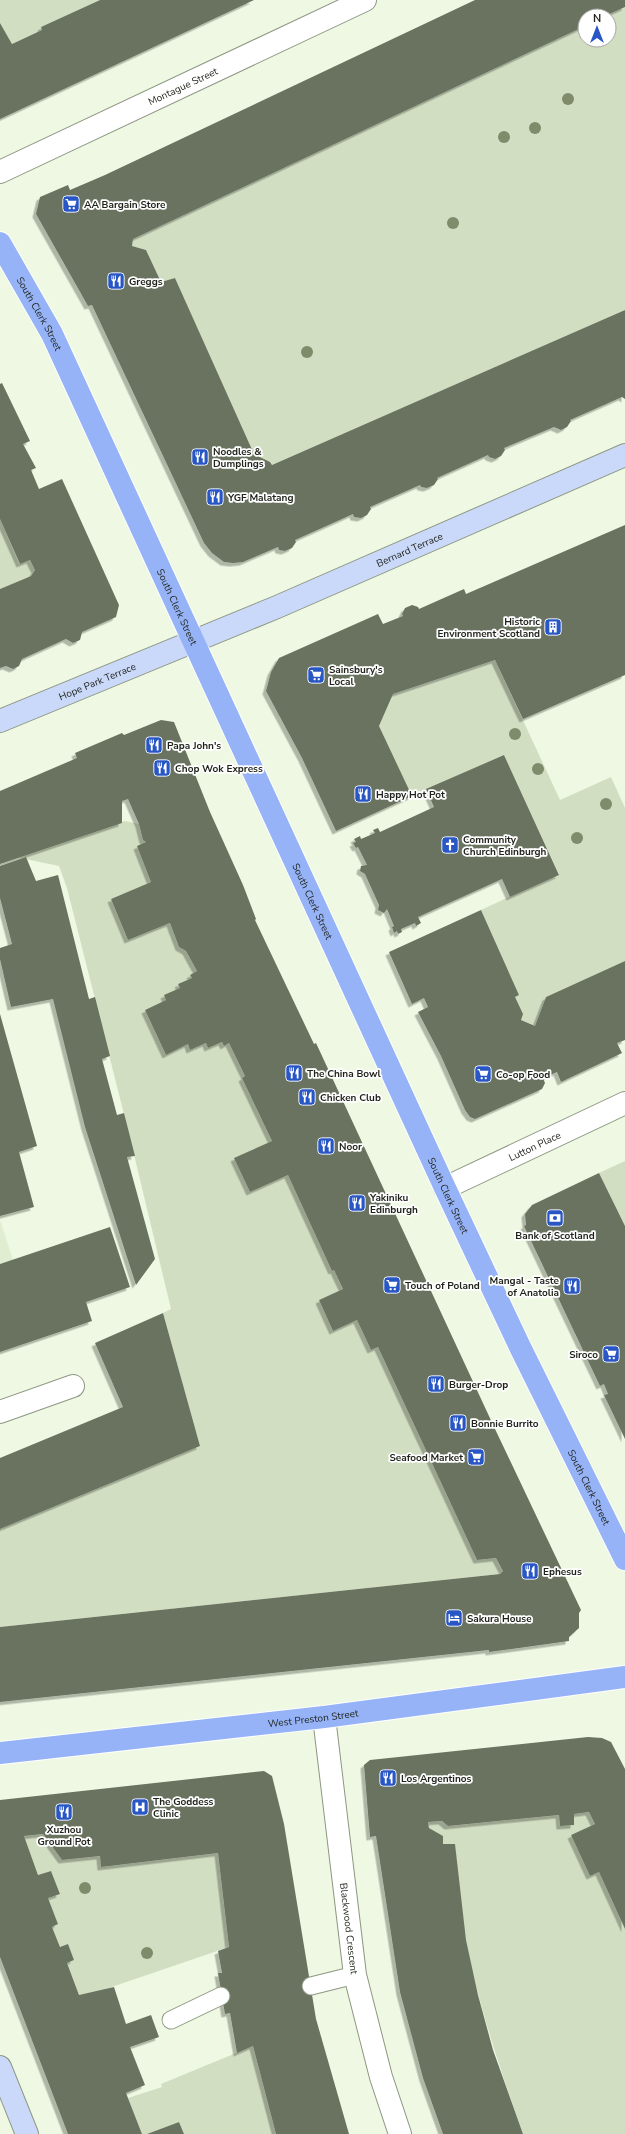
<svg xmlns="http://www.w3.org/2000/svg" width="625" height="2134" viewBox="0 0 625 2134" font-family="'Nunito Sans',sans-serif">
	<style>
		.built { fill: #e0edd0 }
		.green { fill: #d2dec2 }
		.building { fill: #6b7360; filter: url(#shadow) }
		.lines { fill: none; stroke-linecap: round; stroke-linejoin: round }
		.lane-casing { stroke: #8e9783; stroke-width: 19 }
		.street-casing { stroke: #8e9783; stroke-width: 24 }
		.secondary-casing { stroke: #8e9783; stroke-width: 24 }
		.primary-casing { stroke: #fff; stroke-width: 24 }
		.lane { stroke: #fff; stroke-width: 17 }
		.street { stroke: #fff; stroke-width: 22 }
		.secondary { stroke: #cad9fa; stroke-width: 22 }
		.primary { stroke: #95b3f6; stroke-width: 22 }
		.tree { fill: #7f8b6a }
		.labels { text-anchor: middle; stroke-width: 3.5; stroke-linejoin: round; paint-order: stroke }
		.street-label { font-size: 10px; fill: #1f221a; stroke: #fff }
		.poi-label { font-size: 10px; font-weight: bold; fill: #1f221a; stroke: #fff; text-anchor: start }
	</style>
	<defs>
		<filter id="shadow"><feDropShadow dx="-3.5" dy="3.5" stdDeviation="0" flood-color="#0004"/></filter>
	</defs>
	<rect width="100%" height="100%" fill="#eef8e2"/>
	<path class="built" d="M0,1220L13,1260L0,1264Z"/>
	<g class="green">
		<path d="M0,0H100L41,27L42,30L12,44L0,23Z"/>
		<path d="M625,7V310L272,465L270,462L254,454L175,278L161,282L146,250L132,246L133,239L585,26V40H609V16H605Z"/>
		<path d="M0,519L19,564L30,560L35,570L31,576L0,589Z"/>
		<path d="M495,660L560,800L611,777L625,808V961L546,997L535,1026L521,1020L515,997L519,995L481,910L559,874L504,755L412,796L379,726L393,694Z"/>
		<path d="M125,821L139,824L146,842L151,882L111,899L128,940L170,923L179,947L186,951L197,971L190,975L192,978L178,984L180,988L166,1000L145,1010L166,1055L188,1044L190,1050L206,1043L208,1048L222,1042L224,1046L229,1043L245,1076L242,1078L272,1141L235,1158L250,1192L288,1175L332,1270H334L343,1289L319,1300L333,1331L357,1320L371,1350L378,1347L477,1560L496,1558L503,1571L500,1574L0,1627V1529L200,1446L163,1313L171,1309L131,1142L67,888L59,866L16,857Z"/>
		<path d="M625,1161V1226L599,1173Z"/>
		<path d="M589,1812L595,1824L571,1835L590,1876L599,1872L625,1929V2134H523C501,2071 479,2008 466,1941C460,1910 458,1877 455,1845L443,1844V1836L429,1828L428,1822L442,1821L448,1826L559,1815L560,1826L574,1825V1814Z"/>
		<path d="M43,1834L62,1860L100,1856L101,1867L218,1853L229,1947L97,1992L79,1995L67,1963L74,1960L68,1945L60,1947L52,1927L58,1924L48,1898L60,1893L51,1871L38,1875L24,1836Z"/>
		<path d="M253,2046L276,2134H184L179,2122L147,2134H142L128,2098L162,2087L161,2084Z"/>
	</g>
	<g class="building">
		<path d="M100,0H254L0,119V23L12,44L42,30L41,27Z"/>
		<path d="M475,0H625V7L605,16H585V26L135,238L133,239L132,246L146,250L161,282L175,278L254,454L270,462L272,465L625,310V399L622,397L570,420L571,421L567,427L561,430L554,427L504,448L505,450L501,456L495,459L489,457L488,455L437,478L438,479L434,485L427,488L421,487L420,485L379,503L370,507L371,509L367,515L361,518L354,517L353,514L295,540L296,542L292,548L285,551L279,550L278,547L243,562L233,563L224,562L212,553L204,543L92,305L88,306L36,214L40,197L68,185L70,190L105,175Z"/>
		<path d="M2,383L30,441L23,444L36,468L31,470L39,489L62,479L119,605L116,617L82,632L80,640L73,643L66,639L22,659L19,666L13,669L6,666L0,668V589L31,576L35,570L30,560L20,564L0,519V384Z"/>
		<path d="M625,525V675L523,719L495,660L393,694L379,726L412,796L336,831L302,758L266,691L271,672L279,658L378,614L383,624L403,616L402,614L405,608L412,605L418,607L419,609L464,589L466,594Z"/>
		<path d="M161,720L174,722L210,812L243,885L256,919L255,920L314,1044L316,1043L495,1429L581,1610L579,1613V1628L569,1637V1641L489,1652V1650L0,1702V1627L500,1574L503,1571L496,1558L477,1560L378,1347L371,1350L357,1320L333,1331L319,1300L343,1289L334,1270L332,1271L288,1175L250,1192L234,1158L272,1141L242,1078L245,1076L229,1043L224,1046L222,1042L208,1048L206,1043L190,1050L188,1044L166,1055L145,1010L166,1000L164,995L180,988L178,984L192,978L190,975L197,971L186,951L179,947L170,923L128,940L111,899L151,882L137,846L146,842L143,840L139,824L128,799L122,801V823L0,864V791L77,758L75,753L122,733L124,735Z"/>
		<path d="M504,755L559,875L510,897L502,879L418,917L421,923L416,926L415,923L401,929L402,932L398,934L397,931L394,933L392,927L394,926L387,909L384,913L378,910L379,905L365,874L360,871L361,866L367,865L358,847L356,848L353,843L356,842L354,839L360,836L361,839L375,833L373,830L378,828L380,832L434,807L426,789Z"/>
		<path d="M26,857L36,881L58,875L89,999L95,997L110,1056L102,1059L117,1115L124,1113L135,1156L127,1157L155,1259L136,1285L85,1127L53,999L11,1007L0,959V948L12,944L0,898V866Z"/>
		<path d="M481,910L519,995L515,997L523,1014L521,1020L535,1026L546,997L625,961V1040L617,1043L622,1053L561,1082L557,1072L543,1078L545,1083L542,1089L475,1119L470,1117L465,1110L441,1056L418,1012L428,1007L424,998L412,1004L389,952Z"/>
		<path d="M0,1014L37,1146L19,1152L34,1207L0,1216Z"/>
		<path d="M599,1173L625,1226V1439L604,1395L608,1394L604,1384L600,1386L524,1226L526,1225L525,1214L532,1205Z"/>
		<path d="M110,1227L130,1287L86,1302L92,1321L0,1352V1264Z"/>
		<path d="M163,1313L200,1446L0,1529V1458L123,1407L95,1343Z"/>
		<path d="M588,1737L602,1738L611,1742L625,1769V1929L599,1872L590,1876L571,1835L595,1824L589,1812L574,1814V1825L560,1826L559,1815L448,1826L442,1821L428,1822L429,1828L443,1836V1844H455L466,1940L478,1995L493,2050L523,2134H443L423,2078L400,1992L376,1836L370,1837L364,1765L370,1760Z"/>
		<path d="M264,1771L272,1776L284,1824L316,2019L349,2134H276L253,2046L237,2053L230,2013L225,2014L218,1973H222L218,1951L229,1947L218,1853L101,1867L100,1856L62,1860L43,1834L24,1836L38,1875L51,1871L60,1894L48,1898L58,1924L52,1927L60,1947L68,1944L74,1960L67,1963L79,1995L114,1987L126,2024L151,2015L159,2037L130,2047L145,2085L126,2093L142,2134H68L0,1957V1800Z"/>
		<path d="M179,2122L184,2134H147Z"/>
	</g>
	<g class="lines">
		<defs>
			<g id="lane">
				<path d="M311,1986L355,1975"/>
				<path d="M171,2020L221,1996"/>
			</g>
			<g id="street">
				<path id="s1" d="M0,172L365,0"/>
				<path id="s2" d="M445,1188L625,1103"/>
				<path d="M0,1412L73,1386"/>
				<path id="s3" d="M324,1717L355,1975L381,2077L400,2134"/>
			</g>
			<g id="secondary">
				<path id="s4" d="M0,721L277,607L625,455"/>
				<path d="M0,2067L27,2134"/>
			</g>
			<g id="primary">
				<path id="s5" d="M0,243L52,334L445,1188L520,1347L625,1559"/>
				<path id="s6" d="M0,1753L324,1717L625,1677"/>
			</g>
		</defs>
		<use href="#lane" class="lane-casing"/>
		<use href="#street" class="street-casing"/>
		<use href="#secondary" class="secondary-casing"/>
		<use href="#primary" class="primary-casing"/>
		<use href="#lane" class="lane"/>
		<use href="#street" class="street"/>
		<use href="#secondary" class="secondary"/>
		<use href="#primary" class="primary"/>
	</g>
	<g class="tree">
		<circle cx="568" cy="99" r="6"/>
		<circle cx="535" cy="128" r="6"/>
		<circle cx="504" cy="137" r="6"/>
		<circle cx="453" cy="223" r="6"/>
		<circle cx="307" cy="352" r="6"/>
		<circle cx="515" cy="734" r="6"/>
		<circle cx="538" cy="769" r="6"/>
		<circle cx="606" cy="804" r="6"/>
		<circle cx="577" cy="838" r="6"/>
		<circle cx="85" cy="1888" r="6"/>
		<circle cx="147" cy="1953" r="6"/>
	</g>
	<defs>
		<symbol id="supermarket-square" viewBox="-11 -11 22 22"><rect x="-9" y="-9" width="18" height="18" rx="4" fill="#2856c5" stroke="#fff"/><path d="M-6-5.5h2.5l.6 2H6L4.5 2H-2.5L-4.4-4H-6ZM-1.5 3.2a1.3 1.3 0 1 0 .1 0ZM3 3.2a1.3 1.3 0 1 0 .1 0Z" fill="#fff"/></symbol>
		<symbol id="restaurant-square" viewBox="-11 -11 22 22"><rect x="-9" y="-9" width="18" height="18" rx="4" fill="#2856c5" stroke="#fff"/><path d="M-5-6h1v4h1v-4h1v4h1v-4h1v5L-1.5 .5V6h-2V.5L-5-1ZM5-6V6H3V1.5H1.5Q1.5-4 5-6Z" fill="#fff"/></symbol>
		<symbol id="building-square" viewBox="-11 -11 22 22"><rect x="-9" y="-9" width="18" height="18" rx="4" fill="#2856c5" stroke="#fff"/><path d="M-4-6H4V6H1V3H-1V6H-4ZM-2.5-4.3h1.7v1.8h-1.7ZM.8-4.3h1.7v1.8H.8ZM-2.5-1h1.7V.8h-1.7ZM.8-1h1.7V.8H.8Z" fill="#fff"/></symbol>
		<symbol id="church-square" viewBox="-11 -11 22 22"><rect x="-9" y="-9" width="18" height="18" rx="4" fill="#2856c5" stroke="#fff"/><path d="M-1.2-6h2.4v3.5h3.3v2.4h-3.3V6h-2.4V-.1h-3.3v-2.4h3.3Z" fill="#fff"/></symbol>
		<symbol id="bank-square" viewBox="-11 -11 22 22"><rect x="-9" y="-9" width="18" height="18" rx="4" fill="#2856c5" stroke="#fff"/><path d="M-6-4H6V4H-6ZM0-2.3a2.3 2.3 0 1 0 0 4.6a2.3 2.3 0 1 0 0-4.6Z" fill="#fff"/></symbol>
		<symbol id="hotel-square" viewBox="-11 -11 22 22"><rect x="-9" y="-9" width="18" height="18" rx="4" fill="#2856c5" stroke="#fff"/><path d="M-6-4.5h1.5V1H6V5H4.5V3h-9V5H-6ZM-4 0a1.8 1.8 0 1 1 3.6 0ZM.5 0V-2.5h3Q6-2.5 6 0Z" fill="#fff"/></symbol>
		<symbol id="hospital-square" viewBox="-11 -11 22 22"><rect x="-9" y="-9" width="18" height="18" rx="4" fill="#2856c5" stroke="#fff"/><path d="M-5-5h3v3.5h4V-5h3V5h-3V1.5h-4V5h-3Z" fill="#fff"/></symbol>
	</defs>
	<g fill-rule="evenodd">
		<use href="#supermarket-square" x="61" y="194" width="20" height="20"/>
		<use href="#restaurant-square" x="106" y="271" width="20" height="20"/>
		<use href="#restaurant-square" x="190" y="447" width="20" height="20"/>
		<use href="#restaurant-square" x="205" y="487" width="20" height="20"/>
		<use href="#building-square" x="543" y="617" width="20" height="20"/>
		<use href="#supermarket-square" x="306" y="665" width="20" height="20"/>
		<use href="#restaurant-square" x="144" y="735" width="20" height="20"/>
		<use href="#restaurant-square" x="152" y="758" width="20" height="20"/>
		<use href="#restaurant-square" x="353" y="784" width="20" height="20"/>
		<use href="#church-square" x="440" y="835" width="20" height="20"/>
		<use href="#restaurant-square" x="284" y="1063" width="20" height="20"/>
		<use href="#supermarket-square" x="473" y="1064" width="20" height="20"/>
		<use href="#restaurant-square" x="297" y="1087" width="20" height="20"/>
		<use href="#restaurant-square" x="316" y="1136" width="20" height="20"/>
		<use href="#restaurant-square" x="347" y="1193" width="20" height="20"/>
		<use href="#bank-square" x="545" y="1208" width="20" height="20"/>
		<use href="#supermarket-square" x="382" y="1275" width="20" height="20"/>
		<use href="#restaurant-square" x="562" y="1276" width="20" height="20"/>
		<use href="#supermarket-square" x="601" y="1344" width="20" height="20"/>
		<use href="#restaurant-square" x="426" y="1374" width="20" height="20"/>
		<use href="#restaurant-square" x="448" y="1413" width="20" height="20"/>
		<use href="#supermarket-square" x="466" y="1447" width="20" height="20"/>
		<use href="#restaurant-square" x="520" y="1561" width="20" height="20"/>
		<use href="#hotel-square" x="444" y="1608" width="20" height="20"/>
		<use href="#restaurant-square" x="378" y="1768" width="20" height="20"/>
		<use href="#hospital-square" x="130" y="1797" width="20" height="20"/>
		<use href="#restaurant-square" x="54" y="1802" width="20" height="20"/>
	</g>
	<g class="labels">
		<g class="street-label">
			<text dy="4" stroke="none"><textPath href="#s1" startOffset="202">Montague Street</textPath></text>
			<text dy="4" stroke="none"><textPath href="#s5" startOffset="81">South Clerk Street</textPath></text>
			<text dy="4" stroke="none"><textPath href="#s4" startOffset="444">Bernard Terrace</textPath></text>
			<text dy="4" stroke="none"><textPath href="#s5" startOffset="405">South Clerk Street</textPath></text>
			<text dy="4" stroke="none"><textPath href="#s4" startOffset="105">Hope Park Terrace</textPath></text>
			<text dy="4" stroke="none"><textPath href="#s5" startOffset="729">South Clerk Street</textPath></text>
			<text dy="4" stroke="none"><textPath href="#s2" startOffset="99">Lutton Place</textPath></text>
			<text dy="4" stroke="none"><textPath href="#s5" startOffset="1053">South Clerk Street</textPath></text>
			<text dy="4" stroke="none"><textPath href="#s5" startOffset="1377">South Clerk Street</textPath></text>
			<text dy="4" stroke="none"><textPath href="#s6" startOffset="315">West Preston Street</textPath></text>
			<text dy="4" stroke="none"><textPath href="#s3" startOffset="213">Blackwood Crescent</textPath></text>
		</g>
		<g class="poi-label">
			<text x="84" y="208">AA Bargain Store</text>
			<text x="129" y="285">Greggs</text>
			<text x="213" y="455">Noodles &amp;<tspan x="213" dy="12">Dumplings</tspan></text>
			<text x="228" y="501">YGF Malatang</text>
			<text x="540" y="625" text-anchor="end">Historic<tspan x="540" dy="12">Environment Scotland</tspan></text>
			<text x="329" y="673">Sainsbury's<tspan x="329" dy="12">Local</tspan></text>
			<text x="167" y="749">Papa John's</text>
			<text x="175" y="772">Chop Wok Express</text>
			<text x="376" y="798">Happy Hot Pot</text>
			<text x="463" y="843">Community<tspan x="463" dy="12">Church Edinburgh</tspan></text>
			<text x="307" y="1077">The China Bowl</text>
			<text x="496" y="1078">Co-op Food</text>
			<text x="320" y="1101">Chicken Club</text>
			<text x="339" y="1150">Noor</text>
			<text x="370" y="1201">Yakiniku<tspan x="370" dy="12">Edinburgh</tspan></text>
			<text x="555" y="1239" text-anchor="middle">Bank of Scotland</text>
			<text x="559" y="1284" text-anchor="end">Mangal - Taste<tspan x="559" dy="12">of Anatolia</tspan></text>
			<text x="405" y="1289">Touch of Poland</text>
			<text x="598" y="1358" text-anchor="end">Siroco</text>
			<text x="449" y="1388">Burger-Drop</text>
			<text x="471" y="1427">Bonnie Burrito</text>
			<text x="463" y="1461" text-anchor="end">Seafood Market</text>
			<text x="543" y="1575">Ephesus</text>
			<text x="467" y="1622">Sakura House</text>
			<text x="401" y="1782">Los Argentinos</text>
			<text x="153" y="1805">The Goddess<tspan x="153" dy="12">Clinic</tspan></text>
			<text x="64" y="1833" text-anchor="middle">Xuzhou<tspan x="64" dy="12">Ground Pot</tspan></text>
		</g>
	</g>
	<g transform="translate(597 28)"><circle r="19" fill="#ffffff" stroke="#a5a7a3"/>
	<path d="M0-3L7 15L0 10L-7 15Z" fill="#2856c5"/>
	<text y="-6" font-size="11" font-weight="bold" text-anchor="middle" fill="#1f221a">N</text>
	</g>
</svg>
